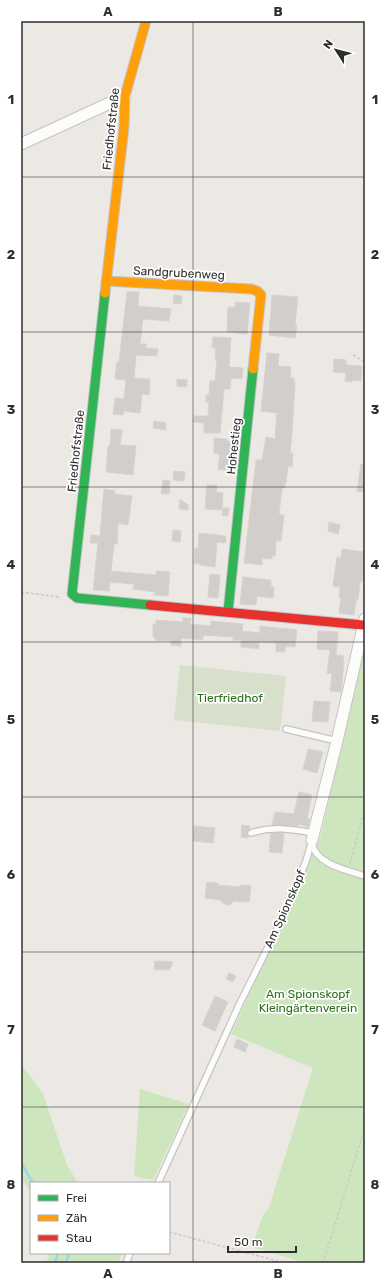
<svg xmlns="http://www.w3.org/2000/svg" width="386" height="1284" viewBox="0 0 386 1284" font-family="Rubik,sans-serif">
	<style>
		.green { fill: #cee6be }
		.cemetery { fill: #d8e0cc }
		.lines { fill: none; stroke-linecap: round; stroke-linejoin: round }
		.stream { stroke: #99d6ec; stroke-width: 2.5 }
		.building { fill: #d1cecb; stroke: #d7d4d0 }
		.lane-casing { stroke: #c5c4c5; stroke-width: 8 }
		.street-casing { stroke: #c5c4c5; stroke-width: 13 }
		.fast-casing { stroke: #c5c4c5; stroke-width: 11 }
		.slow-casing { stroke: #c5c4c5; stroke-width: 11 }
		.jam-casing { stroke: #c5c4c5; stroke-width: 11 }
		.path { stroke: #c9c9c8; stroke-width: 1.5; stroke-dasharray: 3 2; stroke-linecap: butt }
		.lane { stroke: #fcfcfb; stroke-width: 5.5 }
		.street { stroke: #fcfcfb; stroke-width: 11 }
		.fast { stroke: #30b455; stroke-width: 9 }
		.slow { stroke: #ff9f0a; stroke-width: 9 }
		.jam { stroke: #e5322d; stroke-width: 9 }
		.grid { fill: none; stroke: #2e2e2e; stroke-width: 1; stroke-opacity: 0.55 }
		.labels { text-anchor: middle; stroke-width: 3.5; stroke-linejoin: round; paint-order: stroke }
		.street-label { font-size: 12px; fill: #2e2e2e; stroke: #fff }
		.park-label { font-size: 12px; fill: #2c6e1b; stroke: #fff }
		.neatline { fill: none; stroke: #2e2e2e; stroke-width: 1.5 }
		.grid-label { font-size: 13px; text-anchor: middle; font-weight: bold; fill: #2e2e2e }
	</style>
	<rect width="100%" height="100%" fill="#ece8e4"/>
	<g class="green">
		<path d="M365,639V1263H306L252,1247L262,1217L269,1207L313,1068L231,1034L321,835Z"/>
		<path d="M21,1064L43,1094L67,1165L78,1183H31V1192L21,1179Z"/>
		<path d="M140,1089L189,1104L153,1180L134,1176Z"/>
		<path d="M50,1253H122L118,1263H46Z"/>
	</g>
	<path class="cemetery" d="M180,665L286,676L280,731L174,720Z"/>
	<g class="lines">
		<g class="stream">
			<path d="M21,1163L33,1183"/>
			<path d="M55,1263L58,1253"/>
			<path d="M66,1263L69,1253"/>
		</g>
	</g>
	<g class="building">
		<path d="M127,292H139L138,306L171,309L169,321L143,319L140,344H147L145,348L158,349L157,356L136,355L134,378L150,379L149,395L142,394L140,413L124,411L123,415L113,414L115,398L124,399L126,380L115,379L117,362H119Z"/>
		<path d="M174,295L182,296L181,304L173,303Z"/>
		<path d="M272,295L298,297L295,325H297L295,338L269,335Z"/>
		<path d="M236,302L250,303L247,334L227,332L228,307H235Z"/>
		<path d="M213,337L231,338L229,367L243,368L242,379L231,378L230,389H224L220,433H204V423L193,422L194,416H208L209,402H206V395H209L210,381H215L217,360H215L216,348H212Z"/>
		<path d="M267,353L279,354L278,366L291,367L290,378H294V383H295L292,433L290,453H293L292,467L288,466L286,483L285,482V488H282L279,514L284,515L281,541H276L275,556H272V559L262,558V565L244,563L256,460H262L266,437L275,439L277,413L261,411Z"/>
		<path d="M334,359L346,360V365L362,366L361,381L352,380V382L345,381L346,373L333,372Z"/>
		<path d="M177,379L187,380V387L177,386Z"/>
		<path d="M154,421L166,423V430L153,428Z"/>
		<path d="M111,429L122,430L120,445L136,446L133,475L106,472L108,446H110Z"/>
		<path d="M214,438L227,439V441L235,442L232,471L218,469L220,454L214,453Z"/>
		<path d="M361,464H365V492L357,491Z"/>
		<path d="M174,471L185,472L184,481L173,480Z"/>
		<path d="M163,480L170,481L169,494H161Z"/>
		<path d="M207,485H217L216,492L223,493L222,510L205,509Z"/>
		<path d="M104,489L115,491L114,494L132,496L128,525L118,523L117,544H114L111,571L156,575L157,571L170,572L168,596L154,595L155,592L133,589L134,584L110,582L109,591L93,590L98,543H90L91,535L100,536Z"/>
		<path d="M180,499L188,505V510L179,509Z"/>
		<path d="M223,508H229L228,516L222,515Z"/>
		<path d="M329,522L340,525L338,534L328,531Z"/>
		<path d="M173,530L181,531L180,542L172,541Z"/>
		<path d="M199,533L226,536V543L217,542L215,567L200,565V564L194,563L195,548H198Z"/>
		<path d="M342,549L365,552L362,582H360L358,600H356L354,615L339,613L341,598H339L340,587L333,586L337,557L341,558Z"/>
		<path d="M210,574L220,575L218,598L208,597Z"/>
		<path d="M243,577L271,580V587H274L273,598L257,596L256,605L240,604Z"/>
		<path d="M183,618H191L190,624L211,626V621L243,624L242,631L260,633V626L297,630L295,647L286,646L285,652H276V643L259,642V649L241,647V640H233V637L203,635V640L181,638V646L171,645V641L155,640V637H153V624H156V620L183,622Z"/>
		<path d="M318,631L338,632L336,655L344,656L343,661H344L341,692L330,691L332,674L327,673L330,650L317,649Z"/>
		<path d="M314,701L330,702L328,722L312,721Z"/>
		<path d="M308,749L323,752L317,773L303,769Z"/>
		<path d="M299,792L312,795L307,818L310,819L308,827L299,824V826L272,825L275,812L294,814Z"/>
		<path d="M242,825L250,826L249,829L247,832L248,838L241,837Z"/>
		<path d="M194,826L215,828L213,843L193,841Z"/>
		<path d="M271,833H284L282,853L269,852Z"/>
		<path d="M207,882L218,883V885L240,887V885L251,886L249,902L234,901L229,905L224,904L220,900L205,898Z"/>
		<path d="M155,961L158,962V961L173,962L169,970L154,969Z"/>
		<path d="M229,973L236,976L233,982L226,979Z"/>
		<path d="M215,996L228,1002L215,1031L202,1025Z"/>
		<path d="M237,1039L248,1044L245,1052L234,1047Z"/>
	</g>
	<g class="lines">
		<defs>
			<g id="lane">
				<path d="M286,729L337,741"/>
				<path d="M251,833C273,826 291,829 314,833"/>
				<path d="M312,844C317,865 347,870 365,876"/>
				<path d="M158,1183L240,1003L287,909L306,861L312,840"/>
				<path d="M126,1263L130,1253"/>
			</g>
			<g id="street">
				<path d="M21,144L125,96"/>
				<path d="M312,840L337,741L365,619"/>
			</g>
			<g id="fast">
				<path d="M105,293L72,594L77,598L150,605"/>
				<path d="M228,612L253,369"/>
			</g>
			<g id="slow">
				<path d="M106,281L251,289L257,291L261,295L253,369"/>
				<path d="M105,293L124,127L125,96L146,21"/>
			</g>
			<path id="jam" d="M150,605L363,625"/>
		</defs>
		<use href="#lane" class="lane-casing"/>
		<use href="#street" class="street-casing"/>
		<use href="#fast" class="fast-casing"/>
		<use href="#slow" class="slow-casing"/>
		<use href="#jam" class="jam-casing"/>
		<g class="path">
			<path d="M353,355L365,362"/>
			<path d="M21,592L60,597"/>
			<path d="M350,864L365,809"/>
			<path d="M169,1232L285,1263"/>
			<path d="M323,1263L365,1127"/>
		</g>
		<use href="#lane" class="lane"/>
		<use href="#street" class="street"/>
		<use href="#fast" class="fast"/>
		<use href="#slow" class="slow"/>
		<use href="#jam" class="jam"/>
	</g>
	<path class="grid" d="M193,21V1263M21,177H365M21,332H365M21,487H365M21,642H365M21,797H365M21,952H365M21,1107H365"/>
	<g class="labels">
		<g class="street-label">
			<text transform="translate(111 129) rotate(-84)" y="4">Friedhofstraße</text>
			<text transform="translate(179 273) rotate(3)" y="4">Sandgrubenweg</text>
			<text transform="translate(234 446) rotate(-84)" y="4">Hohestieg</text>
			<text transform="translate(76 451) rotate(-84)" y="4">Friedhofstraße</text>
			<text transform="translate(285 909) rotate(-66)" y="4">Am Spionskopf</text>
		</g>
		<g class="park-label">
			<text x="230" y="702">Tierfriedhof</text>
			<text x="308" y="998">Am Spionskopf<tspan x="308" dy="14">Kleingärtenverein</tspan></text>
		</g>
	</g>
	<rect width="386" height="1284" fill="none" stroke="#ffffff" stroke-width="44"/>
	<rect x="30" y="1182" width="140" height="72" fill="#ffffff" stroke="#ababab"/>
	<rect x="38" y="1195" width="20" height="6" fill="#30b455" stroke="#ababab"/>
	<text x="66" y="1202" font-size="12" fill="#2e2e2e">Frei</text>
	<rect x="38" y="1215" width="20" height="6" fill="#ff9f0a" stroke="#ababab"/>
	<text x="66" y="1222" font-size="12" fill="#2e2e2e">Zäh</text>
	<rect x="38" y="1235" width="20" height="6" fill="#e5322d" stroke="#ababab"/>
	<text x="66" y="1242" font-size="12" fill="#2e2e2e">Stau</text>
	<g transform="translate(336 50) rotate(306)" stroke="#ffffff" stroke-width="3" paint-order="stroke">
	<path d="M0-3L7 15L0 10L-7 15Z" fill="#2e2e2e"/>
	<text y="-6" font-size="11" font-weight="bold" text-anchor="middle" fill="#2e2e2e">N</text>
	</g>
	<path d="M228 1246v6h68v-6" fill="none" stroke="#2e2e2e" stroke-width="2"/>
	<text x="234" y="1246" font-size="12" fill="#2e2e2e" stroke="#ffffff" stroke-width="3" paint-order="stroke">50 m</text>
	<rect x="22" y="22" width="342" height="1240" class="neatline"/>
	<g class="grid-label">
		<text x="108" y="16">A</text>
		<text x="278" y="16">B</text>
		<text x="11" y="104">1</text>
		<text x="375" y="104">1</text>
		<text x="11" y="259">2</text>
		<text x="375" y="259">2</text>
		<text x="11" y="414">3</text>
		<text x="375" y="414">3</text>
		<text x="11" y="569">4</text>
		<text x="375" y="569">4</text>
		<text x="11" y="724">5</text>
		<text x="375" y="724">5</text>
		<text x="11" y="879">6</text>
		<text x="375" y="879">6</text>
		<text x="11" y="1034">7</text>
		<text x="375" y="1034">7</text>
		<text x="11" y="1189">8</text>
		<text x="375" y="1189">8</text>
		<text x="108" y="1278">A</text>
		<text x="278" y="1278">B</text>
	</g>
</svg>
